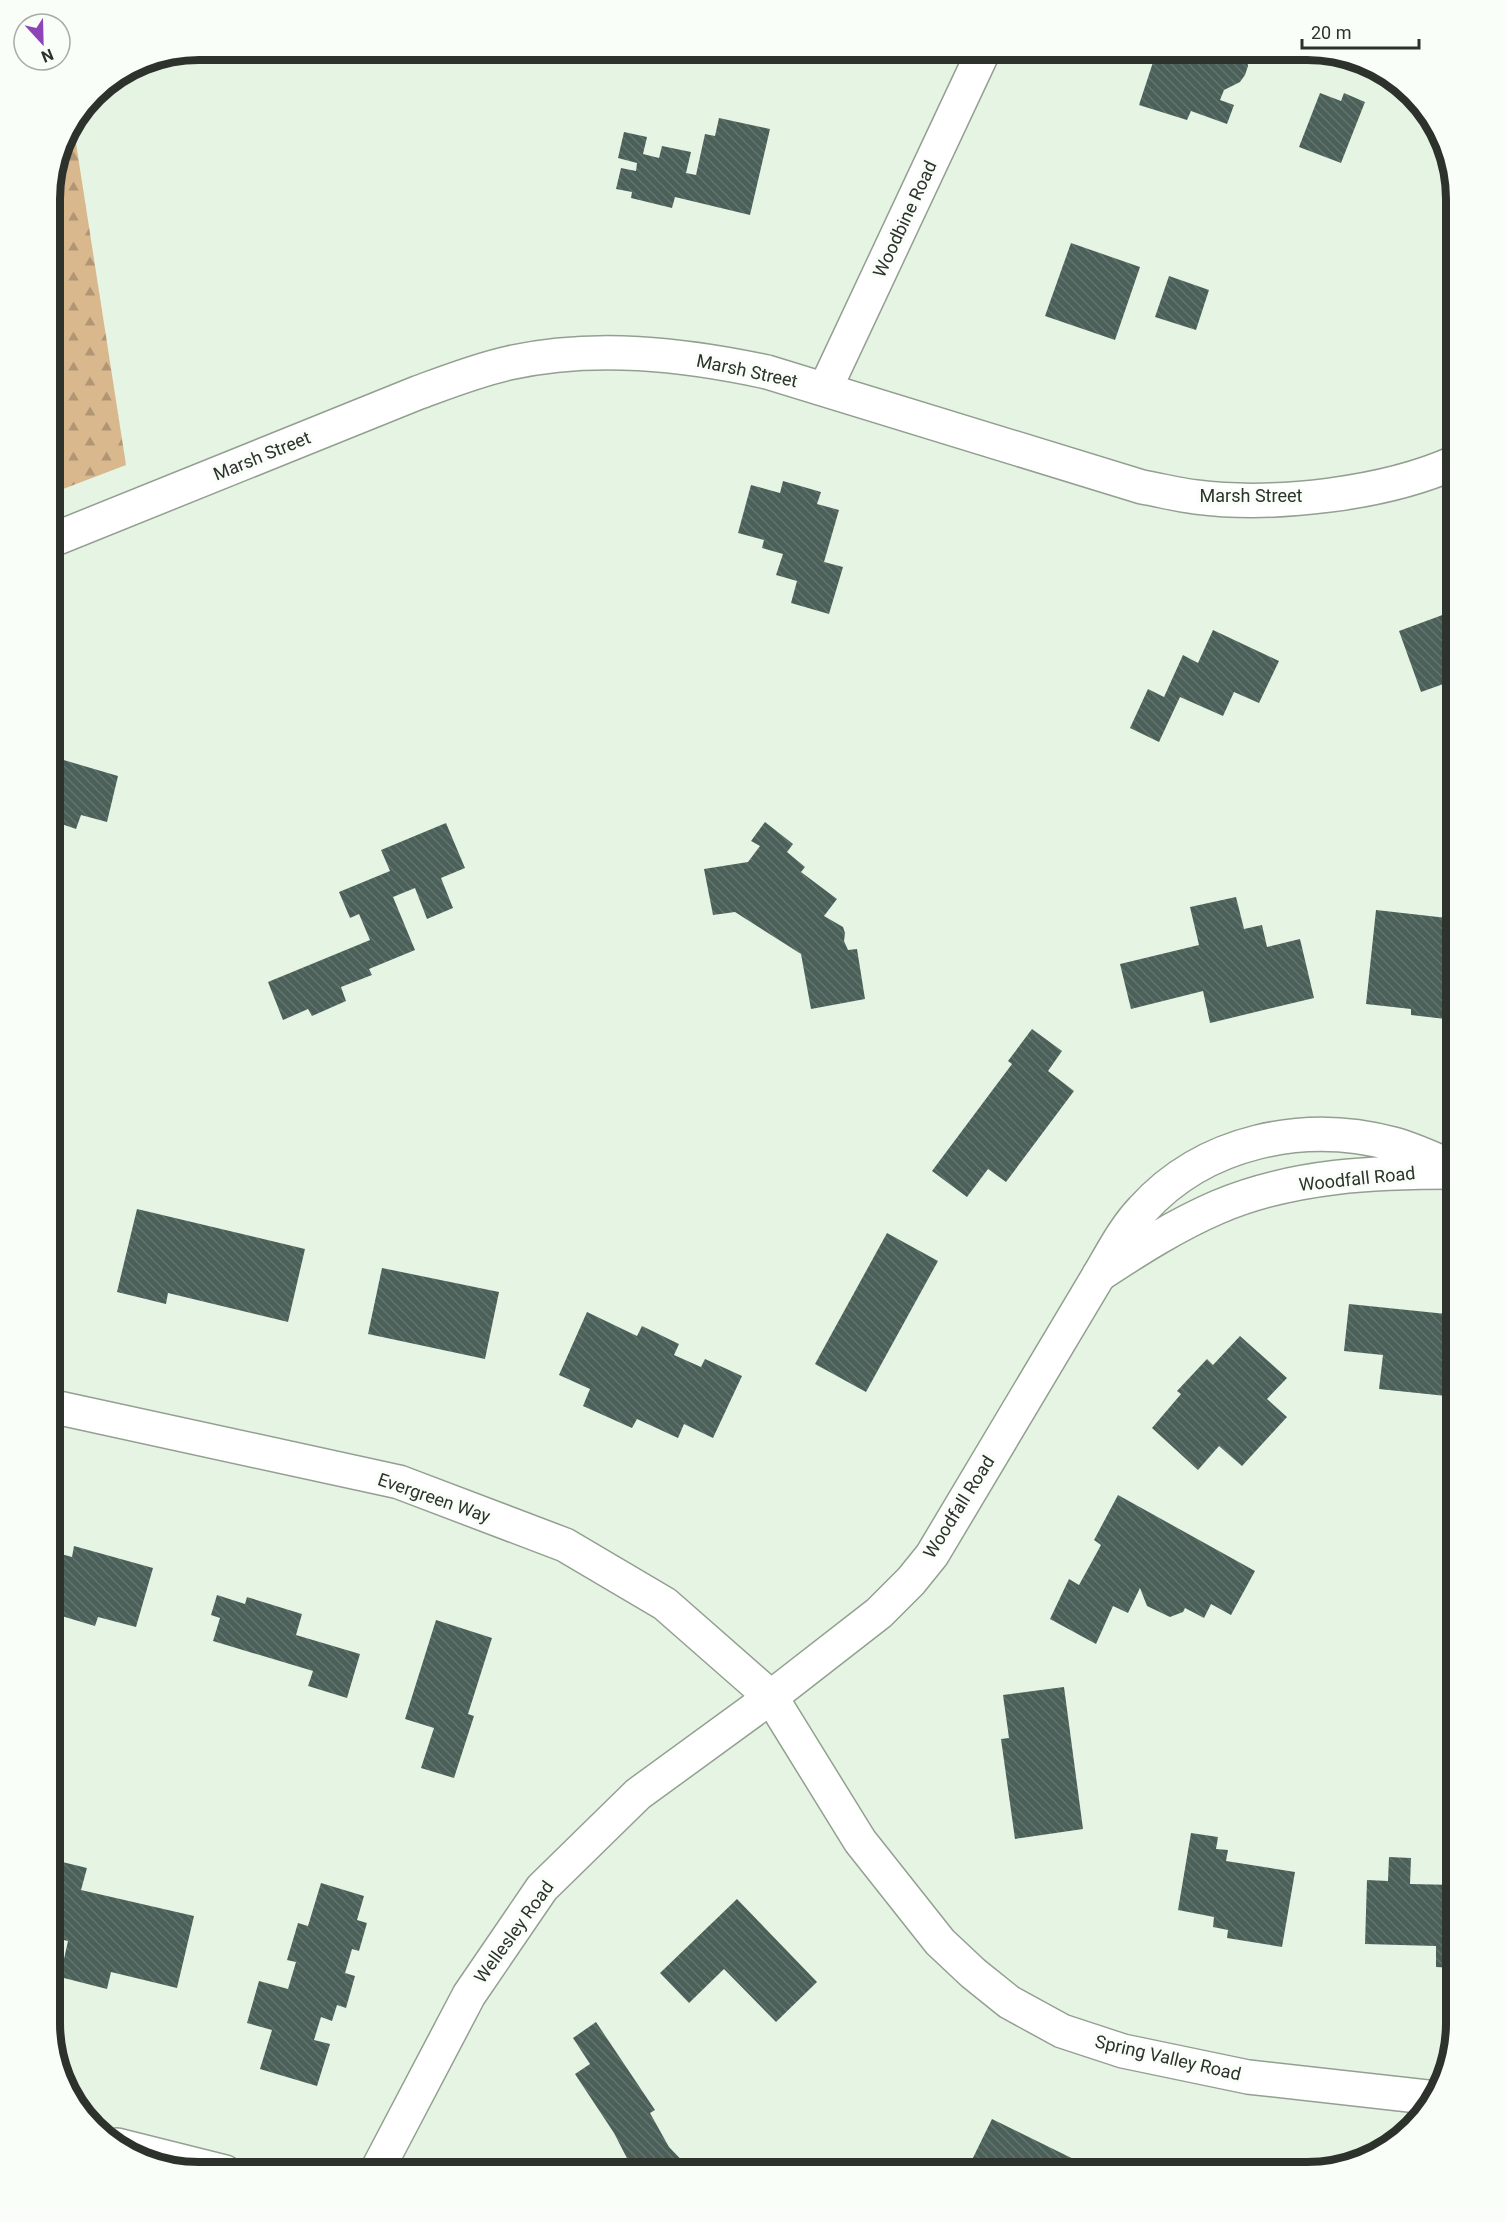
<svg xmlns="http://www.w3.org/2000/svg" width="1506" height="2222" viewBox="0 0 1506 2222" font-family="Roboto,sans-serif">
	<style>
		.forest { fill: url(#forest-firs) }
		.building { fill: url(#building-back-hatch) }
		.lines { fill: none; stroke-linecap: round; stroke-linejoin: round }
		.street-casing { stroke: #93a091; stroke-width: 36 }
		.secondary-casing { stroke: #93a091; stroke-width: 36 }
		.street { stroke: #fff; stroke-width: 33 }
		.secondary { stroke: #fff; stroke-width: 33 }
		.labels { text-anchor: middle; stroke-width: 6; stroke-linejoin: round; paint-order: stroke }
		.street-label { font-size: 18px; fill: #2d322c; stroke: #f9fef8 }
		.rim { fill: none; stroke: #2d322c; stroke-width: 8 }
	</style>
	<defs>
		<pattern id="forest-firs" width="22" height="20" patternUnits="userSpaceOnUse" patternTransform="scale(1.5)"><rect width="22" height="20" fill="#d9b88e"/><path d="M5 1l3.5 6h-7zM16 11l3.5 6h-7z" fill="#b09674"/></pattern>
		<pattern id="building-back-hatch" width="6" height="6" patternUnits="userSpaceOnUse" patternTransform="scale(1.5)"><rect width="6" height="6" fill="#4c605a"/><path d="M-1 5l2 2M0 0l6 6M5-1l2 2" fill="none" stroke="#63746e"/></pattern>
	</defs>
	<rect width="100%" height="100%" fill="#e6f4e4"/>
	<path class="forest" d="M73,124L126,465L50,494V189L61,141Z"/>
	<g class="building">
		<path d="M212,50H228L215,56Z"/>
		<path d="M1157,50H1246L1248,66L1245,75L1240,82L1224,90L1220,100L1234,105L1227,124L1191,111L1187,120L1139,105Z"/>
		<path d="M1320,93L1341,101L1344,93L1365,102L1341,163L1299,147Z"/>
		<path d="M719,118L770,129L750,215L675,197L672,208L631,198L632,192L616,189L621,168L636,171L637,163L618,158L624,132L647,137L643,154L659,158L662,146L691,152L686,173L696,175L705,134L715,136Z"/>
		<path d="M1446,165L1456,199V212H1451Z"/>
		<path d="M1071,243L1140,267L1115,340L1045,316Z"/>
		<path d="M1169,276L1209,290L1196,330L1155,317Z"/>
		<path d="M783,481L821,492L817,504L839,510L824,562L843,567L829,614L791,603L797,581L776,575L783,554L762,548L764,540L738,533L751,485L780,493Z"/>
		<path d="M1456,610V666L1444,670L1449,682L1421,692L1399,631Z"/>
		<path d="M1213,630L1279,661L1259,703L1234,692L1223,716L1180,697L1159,742L1130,728L1148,689L1164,697L1183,655L1198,663Z"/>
		<path d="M50,756L118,776L107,822L81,815L76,829L50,820Z"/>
		<path d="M765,822L793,844L787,852L805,867L801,872L837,899L824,916L843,927L845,933L844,941L848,950L857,949L865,999L811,1009L801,954L735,912L713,915L704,869L748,862L760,846L751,841Z"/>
		<path d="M446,823L465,868L441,878L453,908L427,919L415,888L393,897L415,950L369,969L372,975L341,987L346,1001L312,1016L308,1009L283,1020L268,982L370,940L359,914L350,918L339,892L390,871L381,850Z"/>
		<path d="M1236,897L1244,929L1262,925L1267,947L1300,939L1314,998L1210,1023L1203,991L1131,1009L1120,964L1199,945L1190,907Z"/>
		<path d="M1376,910L1456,919V1009L1454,1020L1411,1015V1009L1366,1004Z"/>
		<path d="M1032,1029L1062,1051L1048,1071L1074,1091L1006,1182L988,1169L967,1197L932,1171L1012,1064L1008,1061Z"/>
		<path d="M137,1209L305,1249L288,1322L168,1293L166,1304L117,1292Z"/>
		<path d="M887,1233L938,1261L866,1392L815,1364Z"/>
		<path d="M382,1268L499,1292L485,1359L368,1334Z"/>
		<path d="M1349,1304L1456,1315V1397L1379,1389L1383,1355L1344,1351Z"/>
		<path d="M587,1312L637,1336L642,1326L679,1344L674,1355L701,1367L705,1359L742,1376L713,1438L684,1424L678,1438L637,1419L632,1428L583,1406L590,1389L559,1375Z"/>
		<path d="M1240,1336L1287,1378L1267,1399L1287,1417L1242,1466L1219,1446L1198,1470L1152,1428L1181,1394L1177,1391L1207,1359L1213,1365Z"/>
		<path d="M1118,1495L1255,1571L1231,1615L1211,1604L1204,1618L1185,1608L1183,1612L1170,1617L1147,1606L1140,1588L1128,1613L1113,1606L1096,1644L1050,1619L1069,1579L1079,1585L1101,1545L1094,1540Z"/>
		<path d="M74,1546L153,1568L136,1627L98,1617L95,1626L55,1614L60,1597L50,1594V1551L72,1557Z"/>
		<path d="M217,1595L245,1604L247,1597L302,1614L296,1635L360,1654L347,1698L308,1686L313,1671L213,1641L220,1618L211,1615Z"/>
		<path d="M436,1620L492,1638L468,1714L474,1716L454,1778L421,1768L434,1728L405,1719Z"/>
		<path d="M1064,1687L1083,1829L1015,1839L1001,1739L1009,1738L1003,1695Z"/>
		<path d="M1191,1833L1218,1837L1216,1849L1228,1850L1226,1861L1295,1872L1282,1947L1227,1938L1228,1930L1213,1927L1214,1917L1178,1910Z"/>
		<path d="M1389,1857L1411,1858L1410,1884L1456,1885V1968L1436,1967V1946L1365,1944L1367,1880L1388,1881Z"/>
		<path d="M50,1859L87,1868L81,1890L194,1916L177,1988L111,1972L107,1989L60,1977L68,1941L50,1937Z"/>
		<path d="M321,1883L364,1896L357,1920L367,1923L359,1951L352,1949L345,1973L355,1976L346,2008L337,2005L332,2021L321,2017L314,2040L330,2044L317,2086L260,2069L272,2030L247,2023L259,1981L288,1989L296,1962L287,1960L298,1923L308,1926Z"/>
		<path d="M737,1899L817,1982L776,2022L724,1969L689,2003L660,1973Z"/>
		<path d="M596,2022L655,2110L650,2113L669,2147L693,2172H636L633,2170L614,2133L575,2074L590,2064L573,2038Z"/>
		<path d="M992,2119L1100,2172H977L968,2168Z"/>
	</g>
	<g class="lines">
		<defs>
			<g id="street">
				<path d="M825,389L984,50"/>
				<path d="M1456,1172C1376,1172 1293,1175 1218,1207C1176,1225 1137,1250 1099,1275C1112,1253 1124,1229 1142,1210C1204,1141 1304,1120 1393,1144C1415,1150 1436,1160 1456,1169"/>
				<path d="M50,1406L399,1482L565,1545L665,1604L771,1697L860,1841L940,1942L973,1973L1009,2002L1062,2031L1123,2051L1248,2077L1436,2098"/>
				<path d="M117,2145L225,2172"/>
				<path d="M376,2172L469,1995L542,1888L638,1794L771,1697L879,1613L911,1581L932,1555L1099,1275"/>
			</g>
			<path id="secondary" d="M50,541L417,393C447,382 477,370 509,363C594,344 683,354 767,372L1142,487C1160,490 1178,495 1196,497C1274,507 1385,494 1456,462"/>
		</defs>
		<use href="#street" class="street-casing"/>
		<use href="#secondary" class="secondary-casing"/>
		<use href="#street" class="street"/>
		<use href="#secondary" class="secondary"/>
	</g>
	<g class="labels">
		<g class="street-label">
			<text transform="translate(905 219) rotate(-65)" y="6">Woodbine Road</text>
			<text transform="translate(747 371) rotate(12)" y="6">Marsh Street</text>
			<text transform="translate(262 456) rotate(-22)" y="6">Marsh Street</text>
			<text x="1251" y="502">Marsh Street</text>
			<text transform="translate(1357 1179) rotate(-6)" y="6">Woodfall Road</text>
			<text transform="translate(434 1498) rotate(19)" y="6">Evergreen Way</text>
			<text transform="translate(959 1507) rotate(-58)" y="6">Woodfall Road</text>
			<text transform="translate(514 1932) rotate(-54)" y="6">Wellesley Road</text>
			<text transform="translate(1168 2058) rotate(13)" y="6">Spring Valley Road</text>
		</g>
	</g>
	<path d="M0 0H1506V2222H0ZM199 60H1307A139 139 0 0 1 1446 199V2023A139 139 0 0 1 1307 2162H199A139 139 0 0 1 60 2023V199A139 139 0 0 1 199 60Z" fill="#f9fef8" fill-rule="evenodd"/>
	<path class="rim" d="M199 60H1307A139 139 0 0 1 1446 199V2023A139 139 0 0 1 1307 2162H199A139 139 0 0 1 60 2023V199A139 139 0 0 1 199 60Z"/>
	<g transform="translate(42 42) rotate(158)"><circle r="28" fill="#f9fef8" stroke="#a7aca6" stroke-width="1.5"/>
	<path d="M0-4.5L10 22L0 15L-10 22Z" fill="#8e44b6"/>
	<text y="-9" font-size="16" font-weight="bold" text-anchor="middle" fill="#2d322c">N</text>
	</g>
	<path d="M1302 39v9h117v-9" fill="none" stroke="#2d322c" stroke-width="3"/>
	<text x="1311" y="39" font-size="18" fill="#2d322c" stroke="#f9fef8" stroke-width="4.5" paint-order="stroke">20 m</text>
</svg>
